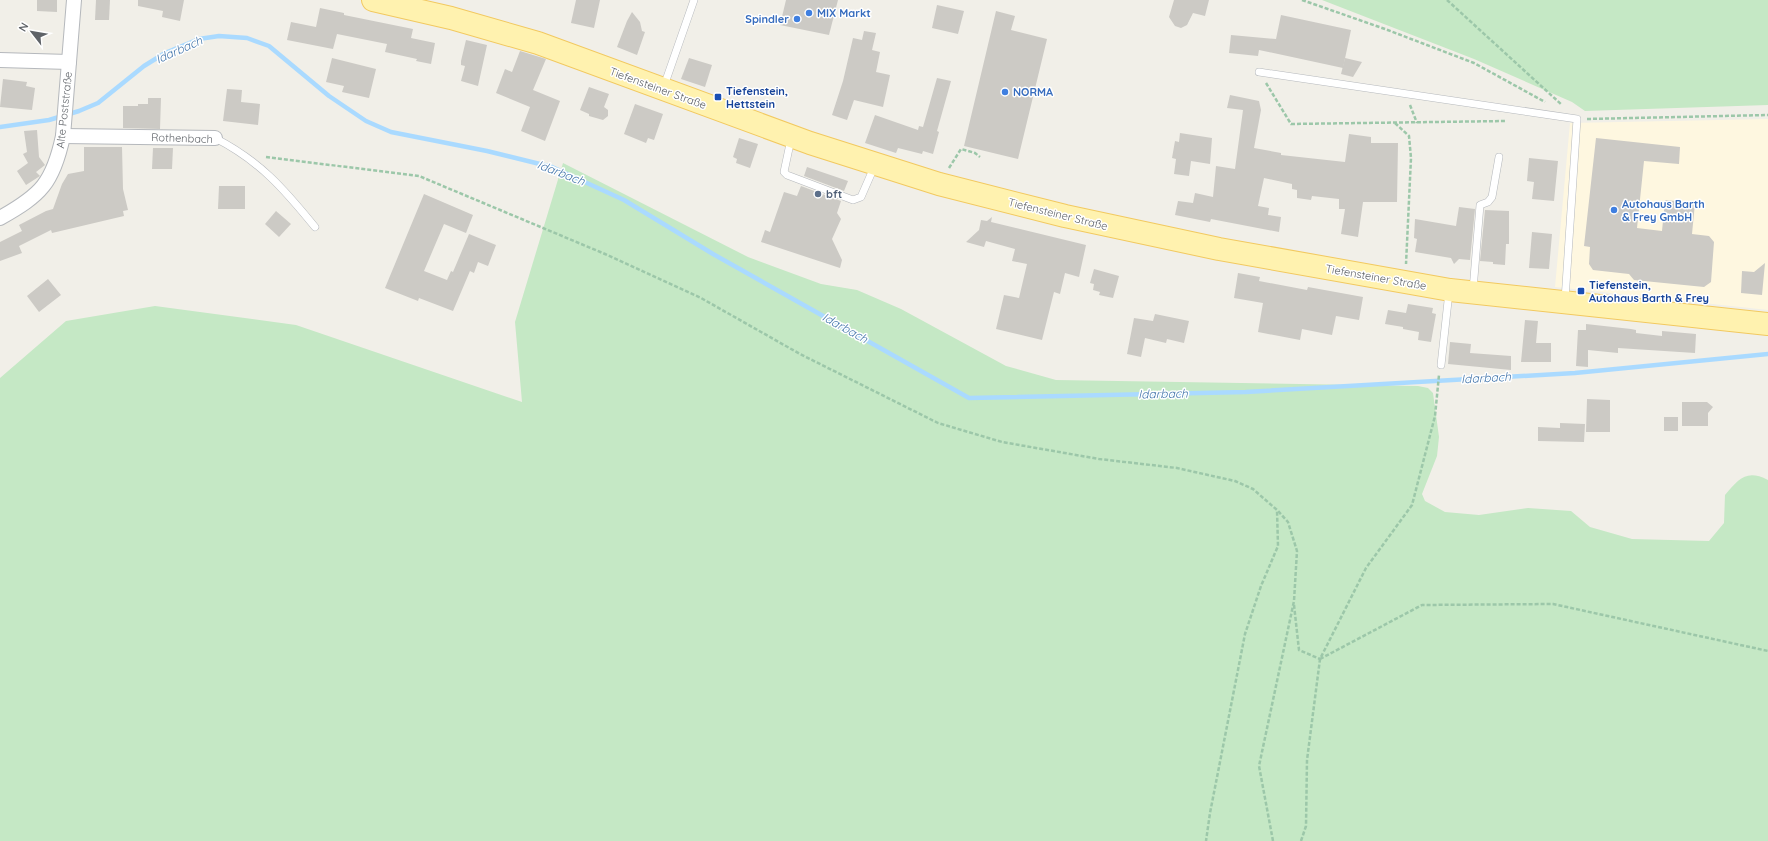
<svg xmlns="http://www.w3.org/2000/svg" width="1768" height="841" viewBox="0 0 1768 841" font-family="Quicksand,sans-serif">
	<style>
		.commercial { fill: #fef7e0 }
		.green { fill: #c5e8c5 }
		.lines { fill: none; stroke-linecap: round; stroke-linejoin: round }
		.stream { stroke: #aadaff; stroke-width: 4.5 }
		.building { fill: #cccac5 }
		.lane-casing { stroke: #b5b8bc; stroke-width: 8 }
		.street-casing { stroke: #b5b8bc; stroke-width: 16 }
		.primary-casing { stroke: #f2c960; stroke-width: 24 }
		.path { stroke: #9cc7a9; stroke-width: 2.5; stroke-dasharray: 4 2; stroke-linecap: butt }
		.lane { stroke: #fff; stroke-width: 7 }
		.street { stroke: #fff; stroke-width: 14 }
		.primary { stroke: #fff2af; stroke-width: 22 }
		.shop-dot { fill: #3f7fe0; stroke: #fff; stroke-width: 1.5 }
		.transit-dot { fill: #1a4fb4; stroke: #fff; stroke-width: 1.5 }
		.service-dot { fill: #5c6f8a; stroke: #fff; stroke-width: 1.5 }
		.labels { text-anchor: middle; stroke-width: 3; stroke-linejoin: round; paint-order: stroke }
		.shop-label { font-size: 11px; font-weight: bold; fill: #366cbe; stroke: #fff; text-anchor: start }
		.street-label { font-size: 11px; fill: #5f6368; stroke: #fff }
		.transit-label { font-size: 11px; font-weight: bold; fill: #164399; stroke: #fff; text-anchor: start }
		.service-label { font-size: 11px; font-weight: bold; fill: #4e5e75; stroke: #fff; text-anchor: start }
		.water-label { font-size: 12px; font-style: italic; fill: #4174aa; stroke: #fff }
	</style>
	<rect width="100%" height="100%" fill="#f1efe8"/>
	<path class="commercial" d="M1768,119V310L1555,287L1570,123Z"/>
	<g class="green">
		<path d="M1322,0H1768V105L1585,111L1572,102L1474,59Z"/>
		<path d="M563,163L748,257L821,284L857,290L901,309L1006,366L1056,380L1418,386L1428,388L1433,393L1439,437L1437,456L1422,494L1425,501L1445,512L1479,515L1528,508L1571,511L1590,527L1632,539L1709,541L1724,523L1725,495C1739,479 1746,469 1768,480V841H0V378L66,321L155,306L296,325L522,402L515,322Z"/>
	</g>
	<g class="lines">
		<path class="stream" d="M0,127L49,120L79,111L98,103L144,66L165,53L199,39L219,36L247,38L269,46L329,96L366,121L391,132L487,151L552,167L624,200L713,254L969,398L1246,392L1575,373L1768,354"/>
	</g>
	<g class="building">
		<path d="M37,0H57V12L37,11Z"/>
		<path d="M96,0H110L109,20H95Z"/>
		<path d="M138,0H184L180,21L162,17L163,11L138,6Z"/>
		<path d="M576,0H600L594,28L571,23Z"/>
		<path d="M786,0H838L829,35L780,25Z"/>
		<path d="M1174,0H1209L1205,16L1193,13L1187,25L1181,28L1175,26L1169,17Z"/>
		<path d="M937,5L964,11L958,34L932,28Z"/>
		<path d="M320,8L344,13V15L413,29L411,38L435,43L431,64L416,61L417,59L385,52L387,44L337,34L333,49L287,40L291,22L316,27Z"/>
		<path d="M996,11L1015,16L1011,30L1047,39L1018,159L964,146Z"/>
		<path d="M632,12L640,22L642,31L645,32L637,55L617,47L627,21Z"/>
		<path d="M1281,15L1351,30L1343,68L1259,50L1258,56L1229,53L1231,35L1276,39Z"/>
		<path d="M864,31L876,33L872,50L880,52L876,72L890,75L883,107L854,100L847,120L832,115L843,81L853,38L862,40Z"/>
		<path d="M466,40L487,45L478,86L461,81L465,66L461,65V61Z"/>
		<path d="M520,51L546,59L533,90L560,101L545,141L521,131L530,107L496,93L505,69L512,72Z"/>
		<path d="M332,58L376,69L369,98L342,92L344,86L326,82Z"/>
		<path d="M689,58L712,65L705,87L681,79Z"/>
		<path d="M1345,58L1362,62L1353,77L1341,74Z"/>
		<path d="M937,78L951,81L937,131L939,132L933,154L923,151L922,154L898,148L896,153L865,143L875,115L918,130L919,126L923,127Z"/>
		<path d="M3,79L27,82L26,86L35,88L32,110L0,107Z"/>
		<path d="M589,87L609,94L604,107L608,110V116L603,120L589,116V114L580,110Z"/>
		<path d="M227,89L242,90L241,102L260,104L258,125L223,121Z"/>
		<path d="M1230,95L1259,101L1261,110L1254,148L1281,153V155L1345,162L1349,134L1371,137V143H1398L1397,202H1363L1358,237L1341,234L1345,209H1339V199L1312,196L1311,200L1297,198V190L1292,189V184L1264,178L1258,206L1269,208L1268,215L1281,217L1279,232L1211,219L1210,222L1175,215L1178,201L1193,203L1195,193L1213,197L1216,166L1235,169L1243,110L1227,108Z"/>
		<path d="M148,98H161L160,129L123,128V106H138V104H148Z"/>
		<path d="M635,104L663,114L654,140L648,138L646,143L624,134Z"/>
		<path d="M37,130L39,157L45,165L36,172L40,176L26,185L17,171L28,163L23,154L27,152L24,131Z"/>
		<path d="M1180,133L1212,138L1210,164L1191,161L1189,176L1174,174L1176,159L1172,158L1175,141L1179,142Z"/>
		<path d="M739,138L758,144L750,168L736,163L737,159L733,157Z"/>
		<path d="M1596,138L1680,147L1679,164L1644,161L1637,228L1662,231L1665,200L1695,203L1692,234L1709,236L1714,242L1711,282L1704,287L1634,280L1629,274L1593,270L1589,264L1590,247L1584,246Z"/>
		<path d="M84,147H122L123,189L128,210L123,211L124,216L52,233L51,230L19,246L22,253L0,261V242L22,231L19,225L46,211L53,209L62,184L68,174L84,171Z"/>
		<path d="M153,148H173L172,169H152Z"/>
		<path d="M1529,158L1558,161L1554,201L1532,199L1534,182L1527,181Z"/>
		<path d="M807,167L848,181L844,191L804,176Z"/>
		<path d="M219,186H245V209H218Z"/>
		<path d="M801,186L841,201L837,213L841,219L832,239L842,260L840,268L761,242L765,230L770,232L784,192L797,196Z"/>
		<path d="M424,194L473,215L466,233L444,224L424,271L447,280L451,271L453,272L469,234L496,245L488,266L478,262L474,273L470,271L453,311L419,298L418,301L385,288Z"/>
		<path d="M1459,207L1475,209L1470,260L1459,259L1454,264L1451,258L1415,252L1417,239L1414,238L1415,219L1456,226Z"/>
		<path d="M1485,210L1509,211V244H1506L1505,265L1493,264V262L1480,261Z"/>
		<path d="M276,211L291,224L279,237L265,224Z"/>
		<path d="M992,217L991,222L1086,245L1079,277L1065,273L1060,294L1054,292L1042,340L996,329L1004,295L1019,298L1027,264L1012,261L1015,249L986,241L984,247L966,242L979,230L981,220L987,221Z"/>
		<path d="M1532,232L1552,234L1549,269L1529,268Z"/>
		<path d="M1765,263L1762,295L1741,293L1742,271L1754,272Z"/>
		<path d="M1094,269L1119,276L1113,298L1099,295L1100,292L1093,290L1094,284L1090,283Z"/>
		<path d="M1238,273L1260,277L1259,281L1307,290L1308,287L1363,297L1359,320L1336,316L1332,335L1302,329L1300,340L1258,332L1263,303L1234,298Z"/>
		<path d="M48,279L61,295L39,312L27,296Z"/>
		<path d="M1408,304L1433,308L1432,313L1436,314L1431,342L1418,340L1419,332L1403,329V327L1385,324L1388,310L1406,313Z"/>
		<path d="M1155,314L1189,321L1184,343L1167,339L1166,343L1145,338L1141,357L1127,354L1134,318L1153,321Z"/>
		<path d="M1525,320L1538,321L1536,343H1551V362H1521Z"/>
		<path d="M1586,324L1631,329L1636,330V333L1662,336V331L1696,334L1695,353L1618,348V353L1588,350V367L1576,366L1578,330H1586Z"/>
		<path d="M1450,342L1471,344L1470,353L1511,356V370L1448,364Z"/>
		<path d="M1587,399L1610,400V432H1586Z"/>
		<path d="M1682,402H1707L1713,407L1708,413V426H1682Z"/>
		<rect x="1664" y="417" width="14" height="14"/>
		<path d="M1560,423L1585,424L1584,442L1538,441V427L1560,428Z"/>
	</g>
	<g class="lines">
		<defs>
			<g id="lane">
				<path d="M1259,72L1577,119L1565,300"/>
				<path d="M664,86L694,0"/>
				<path d="M215,138C260,161 284,189 315,227"/>
				<path d="M791,139L784,172L787,175L853,200L861,197L875,165"/>
				<path d="M1473,290L1480,205L1488,202L1492,197L1499,157"/>
				<path d="M1441,365L1449,292"/>
			</g>
			<g id="street">
				<path d="M0,60L69,62"/>
				<path d="M63,136L215,138"/>
				<path d="M0,218C41,195 53,183 63,136L74,0"/>
			</g>
			<path id="primary" d="M373,0L451,18L538,43L810,143L939,184L1065,216L1219,249L1450,290L1768,324"/>
		</defs>
		<use href="#lane" class="lane-casing"/>
		<use href="#street" class="street-casing"/>
		<use href="#primary" class="primary-casing"/>
		<g class="path">
			<path d="M1302,0L1385,29L1474,63L1545,102"/>
			<path d="M1447,0L1562,105"/>
			<path d="M1266,83L1291,124L1506,121"/>
			<path d="M1410,105L1417,123"/>
			<path d="M1587,119L1768,115"/>
			<path d="M1395,123L1409,136L1411,158L1406,264"/>
			<path d="M266,157L419,176L605,254L701,298L800,354L938,423L1002,442L1099,459L1177,468L1235,481L1253,489L1277,510L1278,546L1261,586L1245,634L1210,813L1206,841"/>
			<path d="M949,168L961,149L975,153L980,157"/>
			<path d="M1294,605L1299,650L1320,659"/>
			<path d="M1320,659L1422,605L1553,604L1768,651"/>
			<path d="M1273,841L1259,766L1294,601L1297,551L1288,522L1278,511"/>
			<path d="M1301,841L1306,826L1307,760L1320,659L1366,568L1412,505L1435,416L1439,375"/>
		</g>
		<use href="#lane" class="lane"/>
		<use href="#street" class="street"/>
		<use href="#primary" class="primary"/>
	</g>
	<g class="shop-dot">
		<circle cx="809" cy="13" r="4"/>
		<circle cx="797" cy="19" r="4"/>
		<circle cx="1005" cy="92" r="4"/>
		<circle cx="1614" cy="210" r="4"/>
	</g>
	<g class="transit-dot">
		<rect x="714" y="93" width="8" height="8" rx="2"/>
		<rect x="1577" y="287" width="8" height="8" rx="2"/>
	</g>
	<circle class="service-dot" cx="818" cy="194" r="4"/>
	<g class="labels">
		<g class="shop-label">
			<text x="817" y="17">MIX Markt</text>
			<text x="789" y="23" text-anchor="end">Spindler</text>
			<text x="1013" y="96">NORMA</text>
			<text x="1622" y="208">Autohaus Barth<tspan x="1622" dy="13">&amp; Frey GmbH</tspan></text>
		</g>
		<g class="street-label">
			<text transform="translate(658 88) rotate(20)" y="4">Tiefensteiner Straße</text>
			<text transform="translate(64 110) rotate(-84)" y="4">Alte Poststraße</text>
			<text transform="translate(182 138) rotate(2)" y="4">Rothenbach</text>
			<text transform="translate(1058 214) rotate(14)" y="4">Tiefensteiner Straße</text>
			<text transform="translate(1376 277) rotate(10)" y="4">Tiefensteiner Straße</text>
		</g>
		<g class="transit-label">
			<text x="726" y="95">Tiefenstein,<tspan x="726" dy="13">Hettstein</tspan></text>
			<text x="1589" y="289">Tiefenstein,<tspan x="1589" dy="13">Autohaus Barth &amp; Frey</tspan></text>
		</g>
		<g class="service-label">
			<text x="826" y="198">bft</text>
		</g>
		<g class="water-label">
			<text transform="translate(179 50) rotate(-24)" y="4">Idarbach</text>
			<text transform="translate(561 173) rotate(21)" y="4">Idarbach</text>
			<text transform="translate(845 328) rotate(29)" y="4">Idarbach</text>
			<text transform="translate(1486 378) rotate(-3)" y="4">Idarbach</text>
			<text transform="translate(1163 394) rotate(-1)" y="4">Idarbach</text>
		</g>
	</g>
	<g transform="translate(32 32) rotate(301)" stroke="#ffffff" stroke-width="3" paint-order="stroke">
	<path d="M0-3L7 15L0 10L-7 15Z" fill="#5f6368"/>
	<text y="-6" font-size="11" font-weight="bold" text-anchor="middle" fill="#5f6368">N</text>
	</g>
</svg>
